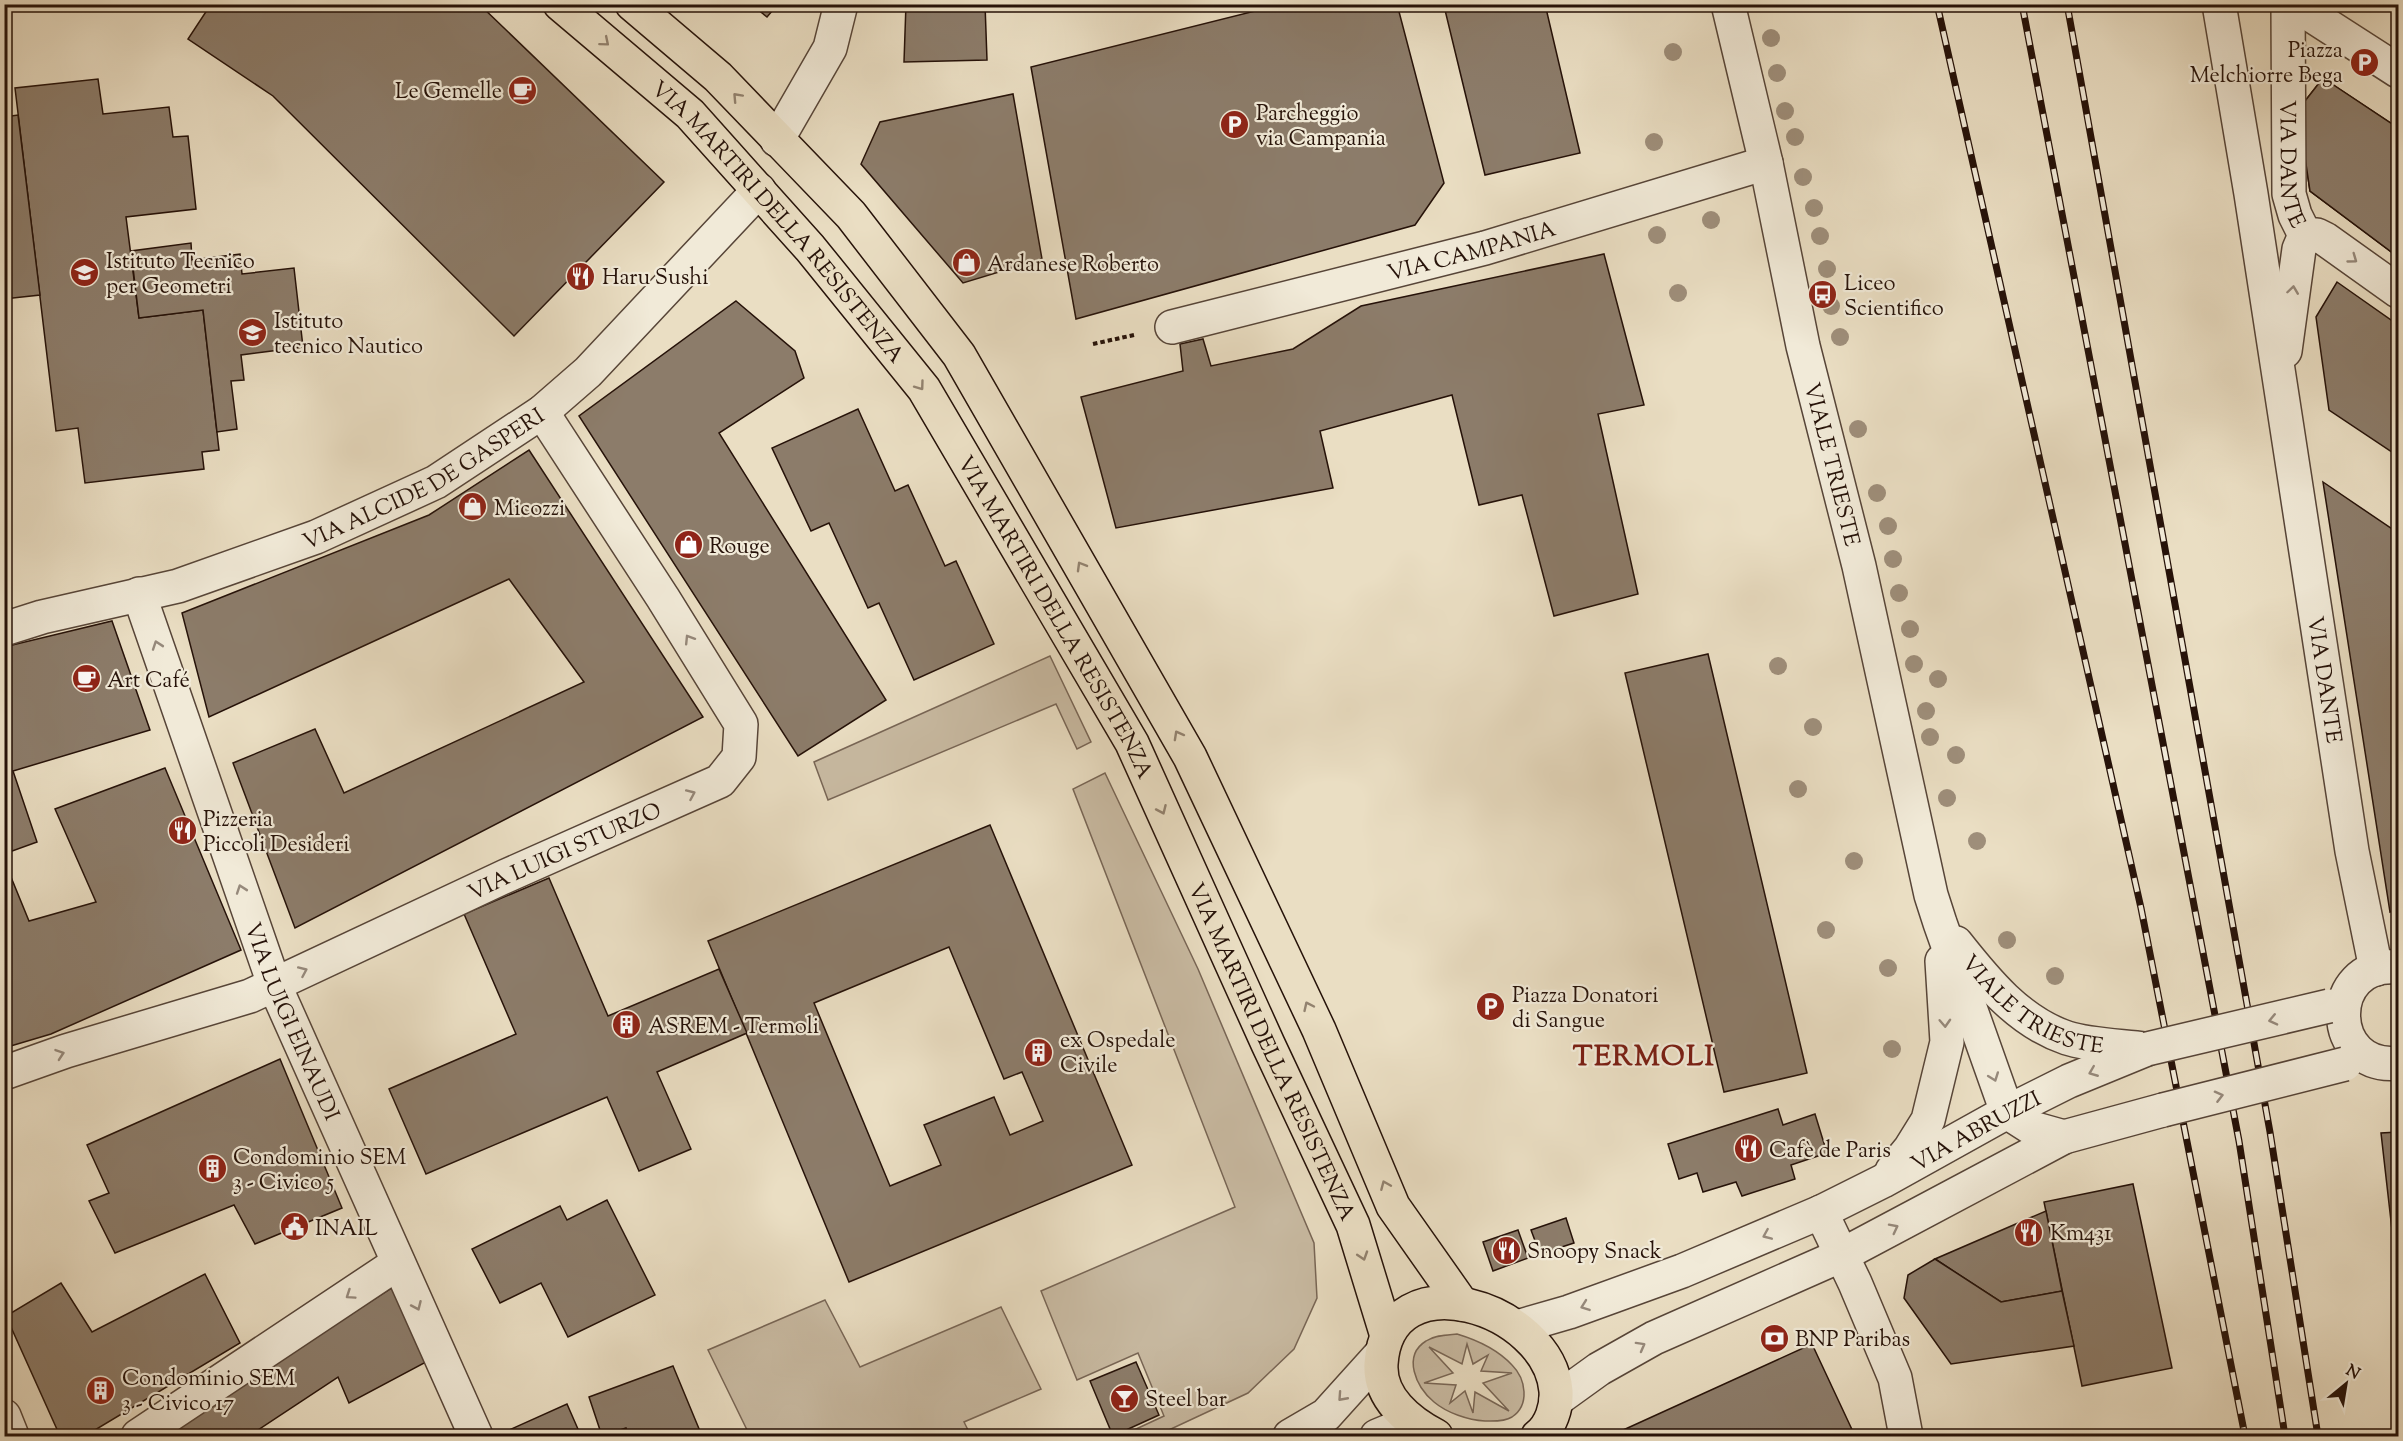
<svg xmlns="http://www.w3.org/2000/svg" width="2403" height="1441" viewBox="0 0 2403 1441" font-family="'Sorts Mill Goudy',serif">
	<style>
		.green { fill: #c9bba3; stroke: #786656; stroke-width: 1.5; fill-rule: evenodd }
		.building { fill: #8c7c6a; stroke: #261209; stroke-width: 1.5; fill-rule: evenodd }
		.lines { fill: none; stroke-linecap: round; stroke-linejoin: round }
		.minor-casing { stroke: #574538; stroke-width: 36 }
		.major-casing { stroke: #261209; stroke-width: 36 }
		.path { stroke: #261209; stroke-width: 4; stroke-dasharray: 4.5 3; stroke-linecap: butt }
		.minor { stroke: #f1ead8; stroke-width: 33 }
		.major { stroke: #eadec3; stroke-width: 33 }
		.rail-casing { stroke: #261209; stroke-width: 7 }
		.rail { stroke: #f1ead8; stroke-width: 4.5; stroke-dasharray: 14; stroke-linecap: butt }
		.minor-bridge-casing { stroke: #574538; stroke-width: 36; stroke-linecap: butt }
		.minor-bridge { stroke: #f1ead8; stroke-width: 33 }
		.tree { fill: #9e8e7a }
		.oneway { stroke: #92826f }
		.oneway2 { stroke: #96897b }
		.labels { text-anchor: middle; stroke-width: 4.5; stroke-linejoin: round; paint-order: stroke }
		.poi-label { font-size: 22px; fill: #261209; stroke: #f1ead8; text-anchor: start }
		.street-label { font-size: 22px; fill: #261209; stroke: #f1ead8 }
		.district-label { font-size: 28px; font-weight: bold; letter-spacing: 1.5px; fill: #7a1f14; stroke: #f1ead8 }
	</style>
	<rect width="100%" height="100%" fill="#eadec3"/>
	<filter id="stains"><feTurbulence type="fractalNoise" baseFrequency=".00333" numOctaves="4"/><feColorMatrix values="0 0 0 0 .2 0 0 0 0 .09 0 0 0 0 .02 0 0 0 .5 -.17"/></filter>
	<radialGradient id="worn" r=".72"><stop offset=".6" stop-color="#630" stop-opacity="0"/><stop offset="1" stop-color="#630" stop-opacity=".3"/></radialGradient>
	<g class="green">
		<path d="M1050,656L1091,742L1077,749L1056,704L828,800L814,762Z"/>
		<path d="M1105,773L1198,969L1314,1243L1317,1298L1294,1349L1248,1393L1156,1436H1121L1164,1416L1138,1353L1077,1380L1041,1291L1235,1207L1073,789Z"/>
		<path d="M825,1300L860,1367L1001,1307L1041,1389L964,1422L971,1436H750L708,1350Z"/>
		<path d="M1457,1334C1477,1340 1498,1350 1512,1365C1526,1379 1530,1405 1512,1417C1504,1422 1493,1421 1485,1421C1468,1420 1447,1413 1434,1402C1416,1387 1402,1356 1426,1341C1435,1335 1447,1335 1457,1334ZM1467,1344L1473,1364L1488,1355L1481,1371L1512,1373L1483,1383L1509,1411L1475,1392L1473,1413L1465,1391L1450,1403L1456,1385L1424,1383L1453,1373L1429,1347L1462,1364Z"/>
	</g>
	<g class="building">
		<path d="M211,4H479L664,182L514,336L273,96L188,39Z"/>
		<path d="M751,4H778L767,17Z"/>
		<path d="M906,4H985L987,60L904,62Z"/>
		<path d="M1283,4H1397L1444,183L1415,225L1076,319L1031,67Z"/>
		<path d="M1469,4H1545L1580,153L1485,175L1445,10Z"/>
		<path d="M2323,78L2398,128V257L2310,191L2298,110Z"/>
		<path d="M2323,78L2398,128V257L2310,191L2298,110Z"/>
		<path d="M98,79L103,114L169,107L173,137L188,136L196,209L126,217L139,318L203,310L219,450L202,452L204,469L85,483L78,428L56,431L15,88Z"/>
		<path d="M1013,94L1042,259L963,283L861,164L880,122Z"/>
		<path d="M18,115L40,295L4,299V117Z"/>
		<path d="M191,243L192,260L240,254L242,274L294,268L303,347L241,355L244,380L231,381L237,429L217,432L203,310L139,318L131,251Z"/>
		<path d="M1604,254L1644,405L1598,414L1638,594L1554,616L1522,495L1479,505L1452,395L1320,431L1333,488L1116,528L1081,397L1183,371L1180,344L1203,339L1211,366L1293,349L1361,306Z"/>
		<path d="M2337,282L2398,325V456L2329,410L2316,317Z"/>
		<path d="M736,301L795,351L804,378L719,433L886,700L798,756L579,416Z"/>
		<path d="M858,409L895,491L908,485L945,566L956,561L994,644L914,680L879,603L868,608L829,523L811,531L772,448Z"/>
		<path d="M529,450L703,717L295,928L233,763L315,729L344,793L584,682L509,579L209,717L182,613L429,515Z"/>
		<path d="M2323,482L2398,533V908L2390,912Z"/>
		<path d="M112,621L150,730L13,771L37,842L4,854V647Z"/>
		<path d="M1708,654L1807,1073L1724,1092L1625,673Z"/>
		<path d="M165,768L241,950L51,1034L4,1048V860L29,921L96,902L55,809Z"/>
		<path d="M990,825L1132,1165L849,1282L708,941ZM949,947L1004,1079L1022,1072L1043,1121L1010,1135L994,1097L924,1125L941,1165L890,1186L814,1003Z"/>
		<path d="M549,878L608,1016L719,969L747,1033L657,1072L691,1149L639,1171L607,1097L426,1174L389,1089L516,1034L464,914Z"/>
		<path d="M280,1059L342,1208L255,1244L234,1205L115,1253L89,1201L109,1193L87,1145Z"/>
		<path d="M1778,1109L1783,1125L1815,1114L1827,1153L1791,1165L1795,1179L1742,1196L1736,1182L1703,1192L1697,1173L1679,1179L1668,1144Z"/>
		<path d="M2398,1132V1283L2381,1133Z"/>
		<path d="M2133,1184L2172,1368L2082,1386L2044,1202Z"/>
		<path d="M607,1200L655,1295L568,1337L541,1283L500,1303L472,1249L560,1206L567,1220Z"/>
		<path d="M2046,1211L2062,1291L2001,1302L1935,1259Z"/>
		<path d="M1566,1218L1574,1243L1540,1254L1531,1230Z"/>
		<path d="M1518,1230L1528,1258L1493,1271L1483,1242Z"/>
		<path d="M1935,1259L2001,1302L2062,1291L2074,1346L1951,1364L1904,1298L1908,1275Z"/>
		<path d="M205,1274L240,1343L85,1436H60L6,1316L61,1283L92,1332Z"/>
		<path d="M396,1285L428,1361L349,1403L338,1377L249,1436H160Z"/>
		<path d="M1812,1344L1855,1436H1610Z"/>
		<path d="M1136,1362L1159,1415L1113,1436L1090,1381Z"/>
		<path d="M673,1366L702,1436H629L626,1428L602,1436L589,1397Z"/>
		<path d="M567,1404L581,1436H498V1435Z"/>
	</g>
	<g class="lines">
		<defs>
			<g id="minor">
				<path id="s1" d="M1728,4L1766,163L1803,346L1859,566L1931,895L1940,923L2007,1112L2032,1128L2064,1137"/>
				<path id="s2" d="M2219,4L2251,194L2352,851L2376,969"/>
				<path id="s3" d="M2288,4L2289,194L2295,215L2305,235"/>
				<path d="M2294,4L2398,71"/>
				<path d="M777,140L830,48L841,4"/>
				<path d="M2305,235H2317L2325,239L2398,291"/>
				<path id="s4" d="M1172,327L1485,248L1766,163"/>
				<path d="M2285,351L2299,249L2305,235"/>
				<path id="s5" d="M139,594L274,984L476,1436"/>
				<path id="s6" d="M4,629L42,617L178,586L316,537L436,482L542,412L588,372L759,190"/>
				<path id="s7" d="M1956,943C1986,981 2019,1022 2067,1038C2088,1045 2122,1046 2145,1049"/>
				<path d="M2397,967C2324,961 2327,1071 2398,1063"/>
				<path id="s8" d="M4,1073L66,1051L250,996L506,876L720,781L739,757L741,724L663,598L542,412"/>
				<path d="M1892,1171L1910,1149L1928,1120L1947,1042L1942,961"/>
				<path d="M1821,1212L1855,1283L1895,1378L1906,1436"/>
				<path id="s9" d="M1517,1327L1569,1312L1682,1271L1821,1212L1883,1181L2007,1112L2069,1081L2147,1049"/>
				<path d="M1556,1400L1599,1369L1654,1338L1842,1255L2064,1137L2163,1110"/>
				<path d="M4,1416L12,1436"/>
				<path d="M138,1436L398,1263"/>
				<path d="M1290,1436L1326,1415L1381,1354"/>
				<path d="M1377,1436L1389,1431H1425"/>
			</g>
			<g id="major">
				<path id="s10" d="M560,4L690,114L810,248L924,389L1132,743L1268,1044L1353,1225L1387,1336"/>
				<path d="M632,4L718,77L851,215L959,355L1190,757L1319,1030L1393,1206L1462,1304"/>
				<path d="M1436,1436C1409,1422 1379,1398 1381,1364C1388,1256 1549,1307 1556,1391C1557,1407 1551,1426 1538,1436"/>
			</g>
		</defs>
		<use href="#minor" class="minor-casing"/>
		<use href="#major" class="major-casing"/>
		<path class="path" d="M1093,344L1134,335"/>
		<use href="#minor" class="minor"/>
		<use href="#major" class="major"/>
		<defs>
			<g id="rail">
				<path d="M1937,4L2141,908L2245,1436"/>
				<path d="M2022,4L2239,1141L2285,1436"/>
				<path d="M2067,4L2270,1132L2318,1436"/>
			</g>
		</defs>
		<use href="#rail" class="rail-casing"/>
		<use href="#rail" class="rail"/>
		<defs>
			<g id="minor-bridge">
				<path d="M2147,1049L2329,1006"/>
				<path d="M2163,1110L2345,1064"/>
			</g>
		</defs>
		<use href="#minor-bridge" class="minor-bridge-casing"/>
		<use href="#minor-bridge" class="minor-bridge"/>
	</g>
	<g class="tree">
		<circle cx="1771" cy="38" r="9"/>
		<circle cx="1673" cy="52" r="9"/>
		<circle cx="1777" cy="73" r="9"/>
		<circle cx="1785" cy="111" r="9"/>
		<circle cx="1795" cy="137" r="9"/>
		<circle cx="1654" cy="142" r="9"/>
		<circle cx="1803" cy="177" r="9"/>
		<circle cx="1814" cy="208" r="9"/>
		<circle cx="1711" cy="220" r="9"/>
		<circle cx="1657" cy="235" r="9"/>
		<circle cx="1820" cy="236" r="9"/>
		<circle cx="1827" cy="269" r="9"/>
		<circle cx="1678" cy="293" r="9"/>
		<circle cx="1831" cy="306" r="9"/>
		<circle cx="1840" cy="337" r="9"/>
		<circle cx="1858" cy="429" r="9"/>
		<circle cx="1877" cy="493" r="9"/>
		<circle cx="1888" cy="526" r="9"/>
		<circle cx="1893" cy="559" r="9"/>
		<circle cx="1899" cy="593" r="9"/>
		<circle cx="1910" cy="629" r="9"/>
		<circle cx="1914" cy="664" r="9"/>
		<circle cx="1778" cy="666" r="9"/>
		<circle cx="1938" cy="679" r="9"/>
		<circle cx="1926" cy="711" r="9"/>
		<circle cx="1813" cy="727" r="9"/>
		<circle cx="1930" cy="737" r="9"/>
		<circle cx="1956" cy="755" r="9"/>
		<circle cx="1798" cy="789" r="9"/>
		<circle cx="1947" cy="798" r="9"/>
		<circle cx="1977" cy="841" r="9"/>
		<circle cx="1854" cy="861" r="9"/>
		<circle cx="1826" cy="930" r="9"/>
		<circle cx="2007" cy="940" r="9"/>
		<circle cx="1888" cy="968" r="9"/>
		<circle cx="2055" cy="976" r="9"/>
		<circle cx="1892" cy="1049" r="9"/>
	</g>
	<defs><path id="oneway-chevron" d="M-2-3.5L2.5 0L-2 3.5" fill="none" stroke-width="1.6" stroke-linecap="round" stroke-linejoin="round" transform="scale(1.5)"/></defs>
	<g class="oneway">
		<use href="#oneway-chevron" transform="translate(605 42) rotate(40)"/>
		<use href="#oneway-chevron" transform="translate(737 97) rotate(-133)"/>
		<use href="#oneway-chevron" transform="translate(920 386) rotate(54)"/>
		<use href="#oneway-chevron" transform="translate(1081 566) rotate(-120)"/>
		<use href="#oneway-chevron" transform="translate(1178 735) rotate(-119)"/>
		<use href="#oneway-chevron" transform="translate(1162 810) rotate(66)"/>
		<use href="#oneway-chevron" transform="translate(1308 1006) rotate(-115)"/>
		<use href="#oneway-chevron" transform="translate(1385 1185) rotate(-113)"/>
		<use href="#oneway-chevron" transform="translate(1363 1256) rotate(72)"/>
	</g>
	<g class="oneway2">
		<use href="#oneway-chevron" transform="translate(2353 259) rotate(36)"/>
		<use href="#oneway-chevron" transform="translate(2293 290) rotate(-82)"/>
		<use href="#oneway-chevron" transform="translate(689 639) rotate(-122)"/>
		<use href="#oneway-chevron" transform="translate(157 645) rotate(-109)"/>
		<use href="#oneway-chevron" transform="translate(691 794) rotate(-24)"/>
		<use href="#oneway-chevron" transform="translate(241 889) rotate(-109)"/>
		<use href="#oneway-chevron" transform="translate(303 971) rotate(-24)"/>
		<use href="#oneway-chevron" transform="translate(2273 1020) rotate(167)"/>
		<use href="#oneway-chevron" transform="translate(1945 1023) rotate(87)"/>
		<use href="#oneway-chevron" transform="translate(60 1054) rotate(-19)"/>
		<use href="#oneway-chevron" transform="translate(2093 1072) rotate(158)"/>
		<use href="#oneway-chevron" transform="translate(1994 1077) rotate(70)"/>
		<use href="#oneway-chevron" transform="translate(2219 1096) rotate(-14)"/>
		<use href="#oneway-chevron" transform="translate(1894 1228) rotate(-27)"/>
		<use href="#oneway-chevron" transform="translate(1767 1235) rotate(157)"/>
		<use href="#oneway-chevron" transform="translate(350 1295) rotate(146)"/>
		<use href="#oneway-chevron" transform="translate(417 1306) rotate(66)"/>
		<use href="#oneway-chevron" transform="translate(1585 1306) rotate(160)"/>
		<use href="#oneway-chevron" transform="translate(1641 1346) rotate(-29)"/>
		<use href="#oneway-chevron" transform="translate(1342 1397) rotate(132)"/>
	</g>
	<defs>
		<symbol id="parking-disc" viewBox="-11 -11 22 22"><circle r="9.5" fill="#8f2418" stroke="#f1ead8"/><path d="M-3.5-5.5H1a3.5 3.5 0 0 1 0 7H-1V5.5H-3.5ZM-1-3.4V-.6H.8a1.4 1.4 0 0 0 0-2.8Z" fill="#fff"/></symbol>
		<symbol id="cafe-disc" viewBox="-11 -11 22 22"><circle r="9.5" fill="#8f2418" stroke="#f1ead8"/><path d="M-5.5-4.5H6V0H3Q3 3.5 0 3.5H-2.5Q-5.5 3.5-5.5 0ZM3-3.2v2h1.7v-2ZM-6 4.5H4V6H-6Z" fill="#fff"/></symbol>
		<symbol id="shop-disc" viewBox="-11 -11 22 22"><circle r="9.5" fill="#8f2418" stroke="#f1ead8"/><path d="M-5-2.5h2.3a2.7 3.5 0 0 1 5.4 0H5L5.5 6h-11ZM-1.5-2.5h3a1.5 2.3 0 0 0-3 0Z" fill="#fff"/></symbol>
		<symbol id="university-disc" viewBox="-11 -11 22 22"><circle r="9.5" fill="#8f2418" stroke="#f1ead8"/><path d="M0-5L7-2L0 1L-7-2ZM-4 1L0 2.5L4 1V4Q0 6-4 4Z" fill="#fff"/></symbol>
		<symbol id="restaurant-disc" viewBox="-11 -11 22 22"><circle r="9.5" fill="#8f2418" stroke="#f1ead8"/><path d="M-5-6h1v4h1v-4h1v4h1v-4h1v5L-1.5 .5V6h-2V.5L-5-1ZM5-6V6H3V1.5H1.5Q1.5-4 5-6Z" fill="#fff"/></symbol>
		<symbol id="bus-disc" viewBox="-11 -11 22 22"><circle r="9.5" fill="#8f2418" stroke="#f1ead8"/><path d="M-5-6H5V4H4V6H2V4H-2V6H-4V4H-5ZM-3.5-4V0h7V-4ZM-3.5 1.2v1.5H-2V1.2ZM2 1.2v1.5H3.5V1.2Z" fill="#fff"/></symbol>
		<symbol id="building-disc" viewBox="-11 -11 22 22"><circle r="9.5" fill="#8f2418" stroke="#f1ead8"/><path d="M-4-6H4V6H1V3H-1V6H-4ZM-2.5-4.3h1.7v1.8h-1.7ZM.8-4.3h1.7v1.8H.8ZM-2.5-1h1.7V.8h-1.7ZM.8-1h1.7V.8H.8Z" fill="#fff"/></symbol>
		<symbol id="civic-disc" viewBox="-11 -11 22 22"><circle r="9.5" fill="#8f2418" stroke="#f1ead8"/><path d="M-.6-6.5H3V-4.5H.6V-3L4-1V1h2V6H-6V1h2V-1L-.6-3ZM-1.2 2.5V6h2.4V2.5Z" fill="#fff"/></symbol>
		<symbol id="bank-disc" viewBox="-11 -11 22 22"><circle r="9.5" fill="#8f2418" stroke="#f1ead8"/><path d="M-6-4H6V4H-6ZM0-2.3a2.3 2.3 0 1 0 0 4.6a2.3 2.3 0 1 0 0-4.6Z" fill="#fff"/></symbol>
		<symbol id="bar-disc" viewBox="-11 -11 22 22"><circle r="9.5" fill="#8f2418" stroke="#f1ead8"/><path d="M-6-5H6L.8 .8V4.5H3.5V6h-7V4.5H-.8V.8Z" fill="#fff"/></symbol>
	</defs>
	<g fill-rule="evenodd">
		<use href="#parking-disc" x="2348" y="46" width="33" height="33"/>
		<use href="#cafe-disc" x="506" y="74" width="33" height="33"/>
		<use href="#parking-disc" x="1218" y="108" width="33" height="33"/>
		<use href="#shop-disc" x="950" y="246" width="33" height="33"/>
		<use href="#university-disc" x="68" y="256" width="33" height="33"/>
		<use href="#restaurant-disc" x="564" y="260" width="33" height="33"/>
		<use href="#bus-disc" x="1806" y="278" width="33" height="33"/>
		<use href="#university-disc" x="236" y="316" width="33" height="33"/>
		<use href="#shop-disc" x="456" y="490" width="33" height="33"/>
		<use href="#shop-disc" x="672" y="528" width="33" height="33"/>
		<use href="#cafe-disc" x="70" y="662" width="33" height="33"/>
		<use href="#restaurant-disc" x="166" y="814" width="33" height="33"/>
		<use href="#parking-disc" x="1474" y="990" width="33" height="33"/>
		<use href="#building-disc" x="610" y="1008" width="33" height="33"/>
		<use href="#building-disc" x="1022" y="1036" width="33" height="33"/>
		<use href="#restaurant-disc" x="1732" y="1132" width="33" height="33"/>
		<use href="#building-disc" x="196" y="1152" width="33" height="33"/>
		<use href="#civic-disc" x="278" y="1210" width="33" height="33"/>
		<use href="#restaurant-disc" x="2012" y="1216" width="33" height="33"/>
		<use href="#restaurant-disc" x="1490" y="1234" width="33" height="33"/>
		<use href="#bank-disc" x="1758" y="1322" width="33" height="33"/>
		<use href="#building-disc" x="84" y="1374" width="33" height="33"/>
		<use href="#bar-disc" x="1108" y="1382" width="33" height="33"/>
	</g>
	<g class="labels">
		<g class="poi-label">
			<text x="2343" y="57" text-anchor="end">Piazza<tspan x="2343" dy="25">Melchiorre Bega</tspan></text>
			<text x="502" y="98" text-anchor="end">Le Gemelle</text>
			<text x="1256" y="120">Parcheggio<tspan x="1256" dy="25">via Campania</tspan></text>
			<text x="106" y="268">Istituto Tecnico<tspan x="106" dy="25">per Geometri</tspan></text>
			<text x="987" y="271">Ardanese Roberto</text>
			<text x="602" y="284">Haru Sushi</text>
			<text x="1844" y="290">Liceo<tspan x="1844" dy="25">Scientifico</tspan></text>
			<text x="274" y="328">Istituto<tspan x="274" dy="25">tecnico Nautico</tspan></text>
			<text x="494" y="515">Micozzi</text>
			<text x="709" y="553">Rouge</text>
			<text x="107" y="687">Art Café</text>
			<text x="203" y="826">Pizzeria<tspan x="203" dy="25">Piccoli Desideri</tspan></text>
			<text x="1512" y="1002">Piazza Donatori<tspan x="1512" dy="25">di Sangue</tspan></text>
			<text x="648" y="1033">ASREM - Termoli</text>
			<text x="1060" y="1047">ex Ospedale<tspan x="1060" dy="25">Civile</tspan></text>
			<text x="1769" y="1157">Cafè de Paris</text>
			<text x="233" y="1164">Condominio SEM<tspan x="233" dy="25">3 - Civico 5</tspan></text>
			<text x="315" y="1235">INAIL</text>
			<text x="2050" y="1240">Km431</text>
			<text x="1527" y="1258">Snoopy Snack</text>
			<text x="1795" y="1346">BNP Paribas</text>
			<text x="122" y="1385">Condominio SEM<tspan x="122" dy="25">3 - Civico 17</tspan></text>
			<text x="1145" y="1406">Steel bar</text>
		</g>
		<g class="street-label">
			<text dy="8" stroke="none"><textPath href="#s3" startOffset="160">VIA DANTE</textPath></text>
			<text dy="8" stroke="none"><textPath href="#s10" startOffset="309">VIA MARTIRI DELLA RESISTENZA</textPath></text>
			<text dy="8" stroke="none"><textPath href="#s4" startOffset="309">VIA CAMPANIA</textPath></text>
			<text dy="8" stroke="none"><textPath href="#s1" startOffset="472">VIALE TRIESTE</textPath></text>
			<text dy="8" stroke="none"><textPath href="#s6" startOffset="448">VIA ALCIDE DE GASPERI</textPath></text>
			<text dy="8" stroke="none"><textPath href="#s10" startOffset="795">VIA MARTIRI DELLA RESISTENZA</textPath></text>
			<text dy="8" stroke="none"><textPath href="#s2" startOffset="684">VIA DANTE</textPath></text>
			<text dy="8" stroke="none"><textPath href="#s8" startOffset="604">VIA LUIGI STURZO</textPath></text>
			<text dy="8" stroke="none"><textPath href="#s7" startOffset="102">VIALE TRIESTE</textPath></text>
			<text dy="8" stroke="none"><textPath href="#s5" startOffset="454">VIA LUIGI EINAUDI</textPath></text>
			<text dy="8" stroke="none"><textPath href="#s10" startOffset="1281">VIA MARTIRI DELLA RESISTENZA</textPath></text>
			<text dy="8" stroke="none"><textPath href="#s9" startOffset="500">VIA ABRUZZI</textPath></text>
		</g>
		<g class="district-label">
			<text x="1644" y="1065">TERMOLI</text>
		</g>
	</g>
	<rect width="2403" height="1441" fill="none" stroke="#eadec3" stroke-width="24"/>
	<rect x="6" y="6" width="2391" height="1429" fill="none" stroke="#261209" stroke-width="3"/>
	<rect x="12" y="12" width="2379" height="1417" fill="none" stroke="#261209" stroke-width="1.5"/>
	<g transform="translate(2346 1384) rotate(30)" stroke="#f1ead8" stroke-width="4.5" paint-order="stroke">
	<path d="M0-4.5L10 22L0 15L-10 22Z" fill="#261209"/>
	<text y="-9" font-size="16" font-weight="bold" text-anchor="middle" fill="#261209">N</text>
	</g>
	<rect width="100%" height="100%" filter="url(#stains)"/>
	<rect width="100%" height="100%" fill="url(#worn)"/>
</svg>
